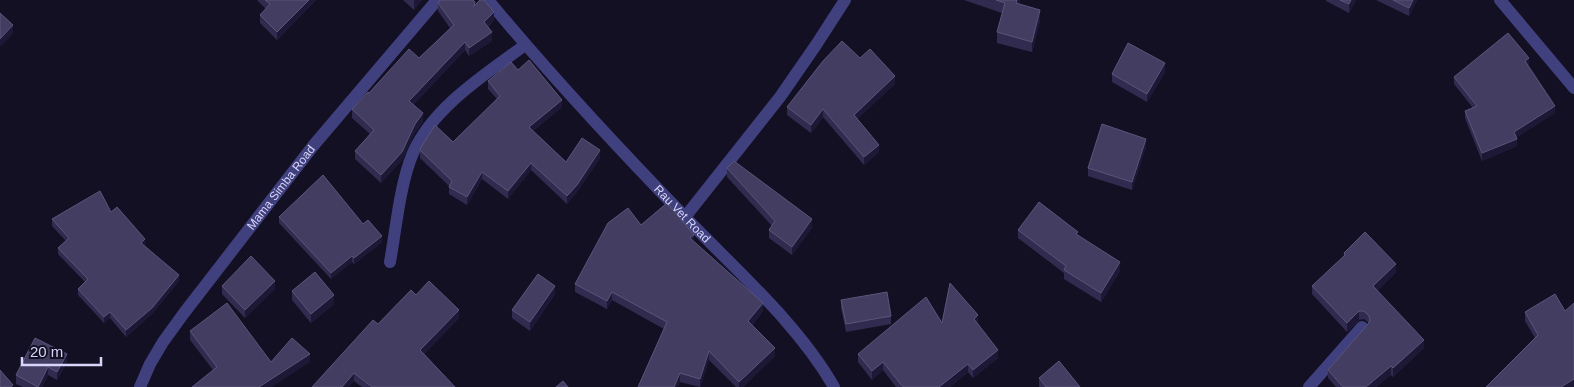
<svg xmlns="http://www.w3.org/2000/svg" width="1574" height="387" viewBox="0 0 1574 387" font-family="Helvetica,sans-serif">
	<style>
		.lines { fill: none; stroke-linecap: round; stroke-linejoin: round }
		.minor { stroke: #3f407d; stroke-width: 12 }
		.wall { fill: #312b4f }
		.shaded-wall { fill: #1d1836 }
		.building { fill: #433d61; stroke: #5a557a }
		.labels { text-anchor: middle; stroke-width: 4; stroke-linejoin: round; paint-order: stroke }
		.street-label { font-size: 12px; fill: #d8d5fb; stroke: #131023 }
	</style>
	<rect width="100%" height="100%" fill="#131023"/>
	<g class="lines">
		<g class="minor">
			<path id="s1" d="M488,0C551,76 618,148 687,219C737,271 799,325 834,387"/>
			<path d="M1500,0L1574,88"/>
			<path d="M685,217L780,97L816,45L845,0"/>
			<path d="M390,262C396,229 400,183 413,153C433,107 486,74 525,45"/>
			<path id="s2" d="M140,387L150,364L163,342L184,313L313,146L437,0"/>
			<path d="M1309,387L1362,327"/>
		</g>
	</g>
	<g class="wall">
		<path d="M257,0H316L277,40L260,23V15L266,9Z"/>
		<path d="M403,0H422L414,10Z"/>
		<path d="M964,0H1020L1019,4L1040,21L1032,52L997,43V32L1002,13Z"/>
		<path d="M1326,0H1356L1349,13L1326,1Z"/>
		<path d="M1376,0H1417L1409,16Z"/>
		<path d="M438,3L475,5L494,20L488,27L492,41L469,56L465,50L413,105L423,122L415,132L402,160L381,183L355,159V151L370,134L352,118V109L369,93L419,58L450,28L438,11Z"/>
		<path d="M860,58L895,84L857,119L879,152L864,165L823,117L811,133L787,115V107Z"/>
		<path d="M1529,65L1528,66L1555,113L1517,137V146L1482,161L1465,118V111L1473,108L1454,84V77Z"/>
		<path d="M518,70L562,107L533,131L566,162L600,158L577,192L567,204L531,170L508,199L482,179L467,205L449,194V186L420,158V150L453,142L497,99L488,89V81Z"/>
		<path d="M1165,72L1147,102L1112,82V74Z"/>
		<path d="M1146,147L1132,190L1088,176V168Z"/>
		<path d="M727,168L812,228L792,255L769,238V230L772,226L727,177Z"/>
		<path d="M111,212L145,245V246L179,281L152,314L126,337L110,318L104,323L78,295V289L85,282L58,254V248L66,241L52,226V219Z"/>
		<path d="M279,217L363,224L382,242L354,264L352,262L331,279L279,223Z"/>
		<path d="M641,225L694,242L763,311L752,325L775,356L743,387H736L709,360L700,387L680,382L677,387H638L664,329L612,300L607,309L575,292V284Z"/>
		<path d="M1018,230L1078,235L1120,271L1101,302L1064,279V273L1018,238Z"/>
		<path d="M1344,253L1396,272L1377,291L1424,348L1393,377L1391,375L1376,387H1336L1328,378V370L1369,323L1364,319L1359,320L1347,332L1312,294V286L1344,256Z"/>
		<path d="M222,286L275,289L245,318L222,294Z"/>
		<path d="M292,291L334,304L311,323L292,300Z"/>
		<path d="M555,294L530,331L512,318V310Z"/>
		<path d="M416,295L459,318L424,354L455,387H362L354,381L312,387L378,324Z"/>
		<path d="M841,300L891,316V324L846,332L841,308Z"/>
		<path d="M1565,311L1574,387L1535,338L1525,321V312Z"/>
		<path d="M942,323L978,324L998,358L973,378L968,372L950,387H896L883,370L872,380L858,362V354Z"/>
		<path d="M190,331L271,362H310L213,370L190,340Z"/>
		<path d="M67,362L57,380L48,375L42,387H23L16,384V375Z"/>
		<path d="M1039,378L1080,387H1039Z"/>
	</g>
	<g class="shaded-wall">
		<path d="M309,0H316L277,40V32Z"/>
		<path d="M415,0H422L414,10V1Z"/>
		<path d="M1017,0H1020L1016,14V3Z"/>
		<path d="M1351,0H1356L1349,13V4Z"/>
		<path d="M1413,0H1417L1409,16V8Z"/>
		<path d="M1040,10V21L1032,52V42Z"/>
		<path d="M494,12V20L484,30V22Z"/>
		<path d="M13,25V34L0,47V39Z"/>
		<path d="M492,32V41L469,56V48Z"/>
		<path d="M465,42V50L409,109V101Z"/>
		<path d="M1529,58V65L1525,68V61Z"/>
		<path d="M1165,63V72L1147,102V94Z"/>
		<path d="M895,76V84L854,122V115Z"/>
		<path d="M562,100V107L529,134V127Z"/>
		<path d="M1555,106V113L1514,139V132Z"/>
		<path d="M823,109V117L811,133V125Z"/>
		<path d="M423,113V122L415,132L402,160L381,183V175Z"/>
		<path d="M1146,139V147L1132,190V182Z"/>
		<path d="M1517,139V146L1482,161V153Z"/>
		<path d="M879,145V152L864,165V157Z"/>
		<path d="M600,150V158L577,192L567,204V196Z"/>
		<path d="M531,163V170L508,199V191Z"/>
		<path d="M482,172V179L467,205V197Z"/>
		<path d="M812,219V228L792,255V247Z"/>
		<path d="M694,235V243L690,238Z"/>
		<path d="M382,236V242L354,264V258Z"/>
		<path d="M145,239V245L141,249V243Z"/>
		<path d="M352,256V262L331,279V273Z"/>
		<path d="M1120,262V271L1101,302V293Z"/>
		<path d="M1396,264V272L1373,295V286Z"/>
		<path d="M179,275V281L152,314L126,337V330Z"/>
		<path d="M275,281V289L245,318V310Z"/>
		<path d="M555,286V294L530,331V322Z"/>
		<path d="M612,292V300L607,309V301Z"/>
		<path d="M334,295V304L311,323V314Z"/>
		<path d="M763,303V311L748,329V321Z"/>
		<path d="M459,310V318L420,358V350Z"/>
		<path d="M1359,311V320L1347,332V323Z"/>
		<path d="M110,312V318L104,323V317Z"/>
		<path d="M978,315V324L974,327V319Z"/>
		<path d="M1424,340V348L1393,377V368Z"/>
		<path d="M775,348V356L743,387H739V382Z"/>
		<path d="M998,350V358L973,378V370Z"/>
		<path d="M709,351V360L700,387V379Z"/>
		<path d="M67,354V362L57,380V372Z"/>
		<path d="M310,354V362L272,387H259Z"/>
		<path d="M883,362V370L872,380V371Z"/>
		<path d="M968,364V372L950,387H939Z"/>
		<path d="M1391,366V375L1376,387H1366Z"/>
		<path d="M48,367V375L42,387H38Z"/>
		<path d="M354,373V381L349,387H342Z"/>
		<path d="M680,373V382L677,387H674Z"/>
		<path d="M1574,379V387H1561Z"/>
	</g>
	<g class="building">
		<path d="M265,0H309L277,32L260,15L270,4Z"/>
		<path d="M440,0H473L475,2L474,6L480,0H484L494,12L484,22L492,32L469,48L465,42L409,101L423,113L415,124L402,152L381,175L355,151L374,130L352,109L368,92L369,93L409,49L419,58L454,25L438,3Z"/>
		<path d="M996,0H1017L1016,3L1040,10L1032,42L997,32L1005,3Z"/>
		<path d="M1340,0H1351L1349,4Z"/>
		<path d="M1393,0H1413L1409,8Z"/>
		<path d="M0,13L13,25L0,39Z"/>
		<path d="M1508,33L1529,58L1525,61L1555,106L1514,132L1517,139L1482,153L1465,111L1477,106L1454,77Z"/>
		<path d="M842,41L860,58L870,49L895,76L854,115L879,145L864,157L823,109L811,125L787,107L823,61Z"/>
		<path d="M1128,43L1165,63L1147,94L1112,74Z"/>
		<path d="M529,60L562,100L529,127L566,162L582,138L600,150L577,185L567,196L531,163L508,191L482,172L467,197L449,187L452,181L420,150V149L435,125L453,142L500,96L488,81L511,62L518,70Z"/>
		<path d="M1102,124L1146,139L1132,182L1088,168Z"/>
		<path d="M734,161L812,219L792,247L769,230L775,221L727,168Z"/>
		<path d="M323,175L363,224L368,220L382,236L354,258L352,256L331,273L279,217Z"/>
		<path d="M100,191L111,212L117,207L145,239L141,243L179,275L152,308L126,330L110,312L104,317L78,289L88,279L58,248L69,238L52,219Z"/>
		<path d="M1039,202L1078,232L1076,234L1120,262L1101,293L1064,270L1066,266L1018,230Z"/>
		<path d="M667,203L694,235L690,238L763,303L748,321L775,348L739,382L709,351L700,379L680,373L674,387H638L667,322L612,292L607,301L575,284L608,223L628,208L641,225Z"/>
		<path d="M1365,232L1396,264L1373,286L1424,340L1393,368L1391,366L1366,387H1343L1328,370L1368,324L1370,320L1369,316L1364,311H1359L1347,323L1312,286L1345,255L1344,253Z"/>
		<path d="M251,256L275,281L245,310L222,286Z"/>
		<path d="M315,272L334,295L311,314L292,291Z"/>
		<path d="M538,274L555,286L530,322L512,310Z"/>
		<path d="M429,281L459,310L420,350L455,387H372L354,373L342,387H312L373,320L378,324L411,290L416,295Z"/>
		<path d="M950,283L978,315L974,319L998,350L973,370L968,364L939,387H903L883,362L872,371L858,354L926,297L942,323Z"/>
		<path d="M887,292L891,316L846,324L841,300Z"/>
		<path d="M1555,294L1565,311L1574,303V379L1561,387H1486L1538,335L1525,312Z"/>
		<path d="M227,303L271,362L292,338L310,354L259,387H192L217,367L190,331Z"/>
		<path d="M35,338L67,354L57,372L48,367L38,387L16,375Z"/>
		<path d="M1059,361L1080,387H1046L1039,378Z"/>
		<path d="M0,370L13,385L11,387H0Z"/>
		<path d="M563,381L568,387H556Z"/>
	</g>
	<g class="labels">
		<g class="street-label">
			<text dy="4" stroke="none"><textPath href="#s2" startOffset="245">Mama Simba Road</textPath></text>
			<text dy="4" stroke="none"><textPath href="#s1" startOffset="289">Rau Vet Road</textPath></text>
		</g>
	</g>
	<path d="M22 357v8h79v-8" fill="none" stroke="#d8d5fb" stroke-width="2.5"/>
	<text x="30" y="357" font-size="15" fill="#d8d5fb" stroke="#131023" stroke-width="4" paint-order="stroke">20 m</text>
</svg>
